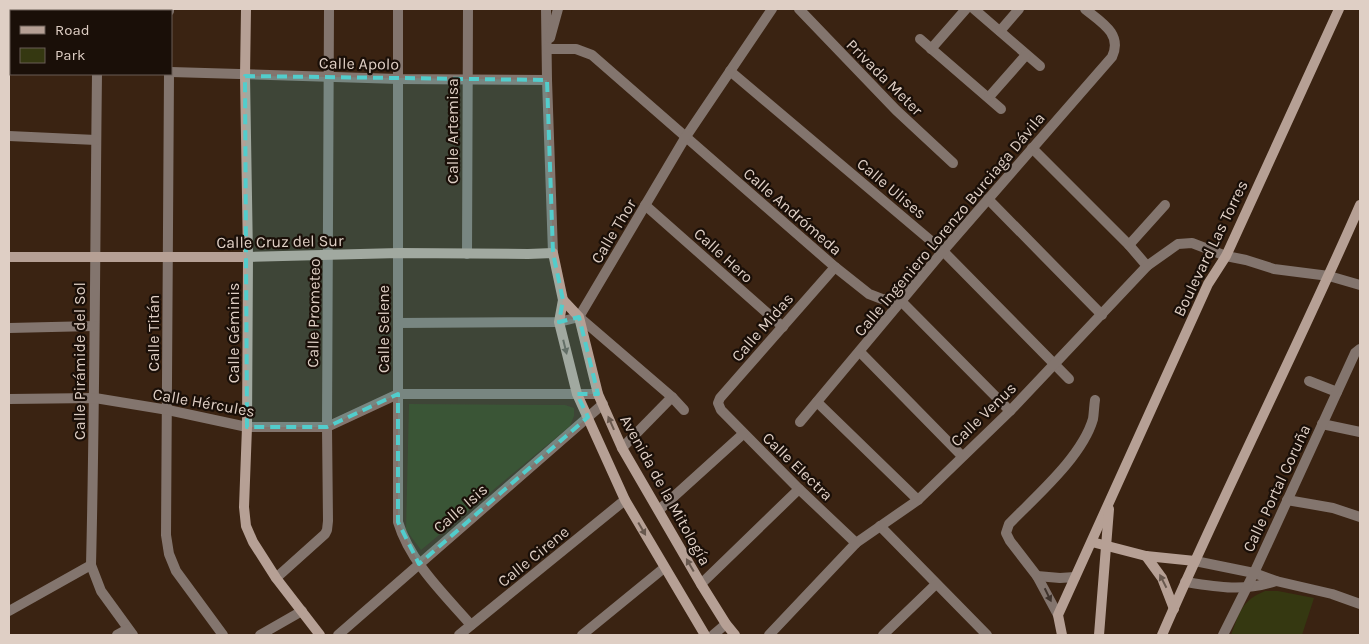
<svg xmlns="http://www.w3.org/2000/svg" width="1369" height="644" viewBox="0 0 1369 644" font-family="Karla,sans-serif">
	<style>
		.green { fill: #353811 }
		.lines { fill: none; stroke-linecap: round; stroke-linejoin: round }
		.street { stroke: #83756e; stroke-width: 10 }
		.secondary { stroke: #b6a095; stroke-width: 10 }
		.oneway { fill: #68584e }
		.oneway2 { fill: #3f332c }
		.marked { fill: #52cdcc; fill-opacity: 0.2; stroke: #52cdcc; stroke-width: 4; stroke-dasharray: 10 6; stroke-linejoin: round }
		.labels { text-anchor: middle; stroke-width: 4.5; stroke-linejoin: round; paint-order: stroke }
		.street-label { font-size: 16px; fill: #dfcfc5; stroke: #1a0f08 }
	</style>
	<rect width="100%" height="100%" fill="#3a2312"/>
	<g class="green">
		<path d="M409,404L565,405L574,408V416L570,426L421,550L406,530Z"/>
		<path d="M1265,591H1278L1314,598L1302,635H1231C1240,612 1241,601 1265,591Z"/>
	</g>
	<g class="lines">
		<g class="street">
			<path d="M169,9V11"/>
			<path d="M398,9V522C410,562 444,594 471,625"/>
			<path d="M546,9L547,80L553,253"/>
			<path d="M799,9L896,110L953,163"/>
			<path d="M974,9L1040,66"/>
			<path d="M97,11V9"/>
			<path d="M1000,31L1019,9"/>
			<path d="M550,38L558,9"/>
			<path d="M920,39L1001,109"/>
			<path d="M547,49H576L592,55L835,267L869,294L882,299L901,301L1010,411"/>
			<path d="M931,49L966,9"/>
			<path d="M9,67H11"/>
			<path d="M730,71L943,251L1069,379"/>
			<path d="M171,72L399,79L547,80"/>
			<path d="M97,74C95,238 95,401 91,565L101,591L133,635"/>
			<path d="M169,74L166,535L169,554L176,571L223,635"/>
			<path d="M989,97L1026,55"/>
			<path d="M9,136L96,140"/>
			<path d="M1032,148L1129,245L1147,266"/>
			<path d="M988,199L1102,315"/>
			<path d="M645,205L783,327"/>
			<path d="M1129,245L1165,205"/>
			<path d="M467,254L468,9"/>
			<path d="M835,267L720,398L718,403L721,410L799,489L856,543"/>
			<path d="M579,317L672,397L684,410"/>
			<path d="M398,323L559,322L579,317L685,138L772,9"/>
			<path d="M9,328L94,326"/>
			<path d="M860,352L962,456"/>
			<path d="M1309,381L1337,392"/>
			<path d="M9,399L95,398L168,410L247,427H327L398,394H598"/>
			<path d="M817,402L918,500"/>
			<path d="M800,422L943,251L1112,57C1123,34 1101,22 1085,9"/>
			<path d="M1322,424L1360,432"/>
			<path d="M622,448L672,397"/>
			<path d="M1287,500L1333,508L1360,517"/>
			<path d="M659,510L743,434"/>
			<path d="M880,526L987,635"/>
			<path d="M1195,561L1254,573L1276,581L1332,594L1360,604"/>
			<path d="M1037,576L1060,578L1075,577"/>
			<path d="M276,578L325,534L327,530L328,521L327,427L329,9"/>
			<path d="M1185,582C1220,587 1242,592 1276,581"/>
			<path d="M701,584L799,489"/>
			<path d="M9,611L91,565"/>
			<path d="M1058,615L1037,576L1010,541L1006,533L1009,524C1036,496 1082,457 1093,419C1094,413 1094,406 1095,400"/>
			<path d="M117,635L128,629"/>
			<path d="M260,635L302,611"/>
			<path d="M338,635L603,404"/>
			<path d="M459,635L625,500"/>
			<path d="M582,635L664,568"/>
			<path d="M713,635L726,624"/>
			<path d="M769,635L856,543L918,500L1010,411L1147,266L1178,244L1192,243L1226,256L1246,260L1274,269L1329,276L1360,285"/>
			<path d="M883,635L936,584"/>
			<path d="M1223,635L1254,573L1355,353L1360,349"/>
		</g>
		<g class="secondary">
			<path d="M246,9L245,76L248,257L247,427L244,507L246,526L253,542L276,578L320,635"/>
			<path d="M9,257H248L399,253L528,254L553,253L563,300L559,322L577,394L625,500L705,635"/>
			<path d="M563,300L579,317L598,394L622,448L701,584L726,624L735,635"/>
			<path d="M1092,542L1146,556L1195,561"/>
			<path d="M1146,556L1162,578L1174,609"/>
			<path d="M1062,635L1058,615L1208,284L1226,256L1339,9"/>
			<path d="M1099,635L1109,509"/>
			<path d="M1162,635C1225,490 1297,349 1360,205"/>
		</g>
	</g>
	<defs><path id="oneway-solid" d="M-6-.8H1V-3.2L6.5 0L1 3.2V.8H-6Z" transform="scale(1.25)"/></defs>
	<g class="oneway">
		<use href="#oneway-solid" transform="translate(565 347) rotate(76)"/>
		<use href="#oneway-solid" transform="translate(611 423) rotate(-114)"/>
		<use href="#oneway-solid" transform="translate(642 529) rotate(60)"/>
		<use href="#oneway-solid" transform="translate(690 565) rotate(-120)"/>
		<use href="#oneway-solid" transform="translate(1163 581) rotate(-117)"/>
	</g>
	<use class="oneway2" href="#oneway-solid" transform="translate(1048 595) rotate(64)"/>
	<path class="marked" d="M245,76L547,80L553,253L563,300L559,322L579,317L598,394H577L588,417L419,564L398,522V394L327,427H247Z"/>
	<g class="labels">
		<g class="street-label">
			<text transform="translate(359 63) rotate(1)" y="6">Calle Apolo</text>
			<text transform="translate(885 77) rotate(45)" y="6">Privada Meter</text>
			<text transform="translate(452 131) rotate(-90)" y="6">Calle Artemisa</text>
			<text transform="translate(892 188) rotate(40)" y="6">Calle Ulises</text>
			<text transform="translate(793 211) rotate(41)" y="6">Calle Andrómeda</text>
			<text transform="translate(949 224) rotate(-50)" y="6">Calle Ingeniero Lorenzo Burciaga Dávila</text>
			<text transform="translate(613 231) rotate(-59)" y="6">Calle Thor</text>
			<text transform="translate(280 241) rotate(-1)" y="6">Calle Cruz del Sur</text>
			<text transform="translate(1210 248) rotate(-64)" y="6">Boulevard Las Torres</text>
			<text transform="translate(724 255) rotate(42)" y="6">Calle Hero</text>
			<text transform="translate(313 313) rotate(-89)" y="6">Calle Prometeo</text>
			<text transform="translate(762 327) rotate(-49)" y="6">Calle Midas</text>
			<text transform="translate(383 329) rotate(-90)" y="6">Calle Selene</text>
			<text transform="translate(153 333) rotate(-90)" y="6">Calle Titán</text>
			<text transform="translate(233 333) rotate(-90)" y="6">Calle Géminis</text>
			<text transform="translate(79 361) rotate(-90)" y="6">Calle Pirámide del Sol</text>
			<text transform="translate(204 402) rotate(10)" y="6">Calle Hércules</text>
			<text transform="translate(983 414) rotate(-44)" y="6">Calle Venus</text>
			<text transform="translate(798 466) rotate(44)" y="6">Calle Electra</text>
			<text transform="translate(1276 488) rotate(-65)" y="6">Calle Portal Coruña</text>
			<text transform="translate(666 490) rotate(61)" y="6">Avenida de la Mitología</text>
			<text transform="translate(460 508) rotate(-41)" y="6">Calle Isis</text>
			<text transform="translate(533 556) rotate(-39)" y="6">Calle Cirene</text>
		</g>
	</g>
	<rect width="1369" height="644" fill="none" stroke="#dfcfc5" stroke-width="20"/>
	<rect x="10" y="10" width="162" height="65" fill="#1a0f08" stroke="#695c54"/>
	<rect x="20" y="26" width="25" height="8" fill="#b6a095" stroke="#695c54"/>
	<text x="55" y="35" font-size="15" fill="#dfcfc5">Road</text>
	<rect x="20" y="48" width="25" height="15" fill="#353811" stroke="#695c54"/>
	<text x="55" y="60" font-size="15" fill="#dfcfc5">Park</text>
</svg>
